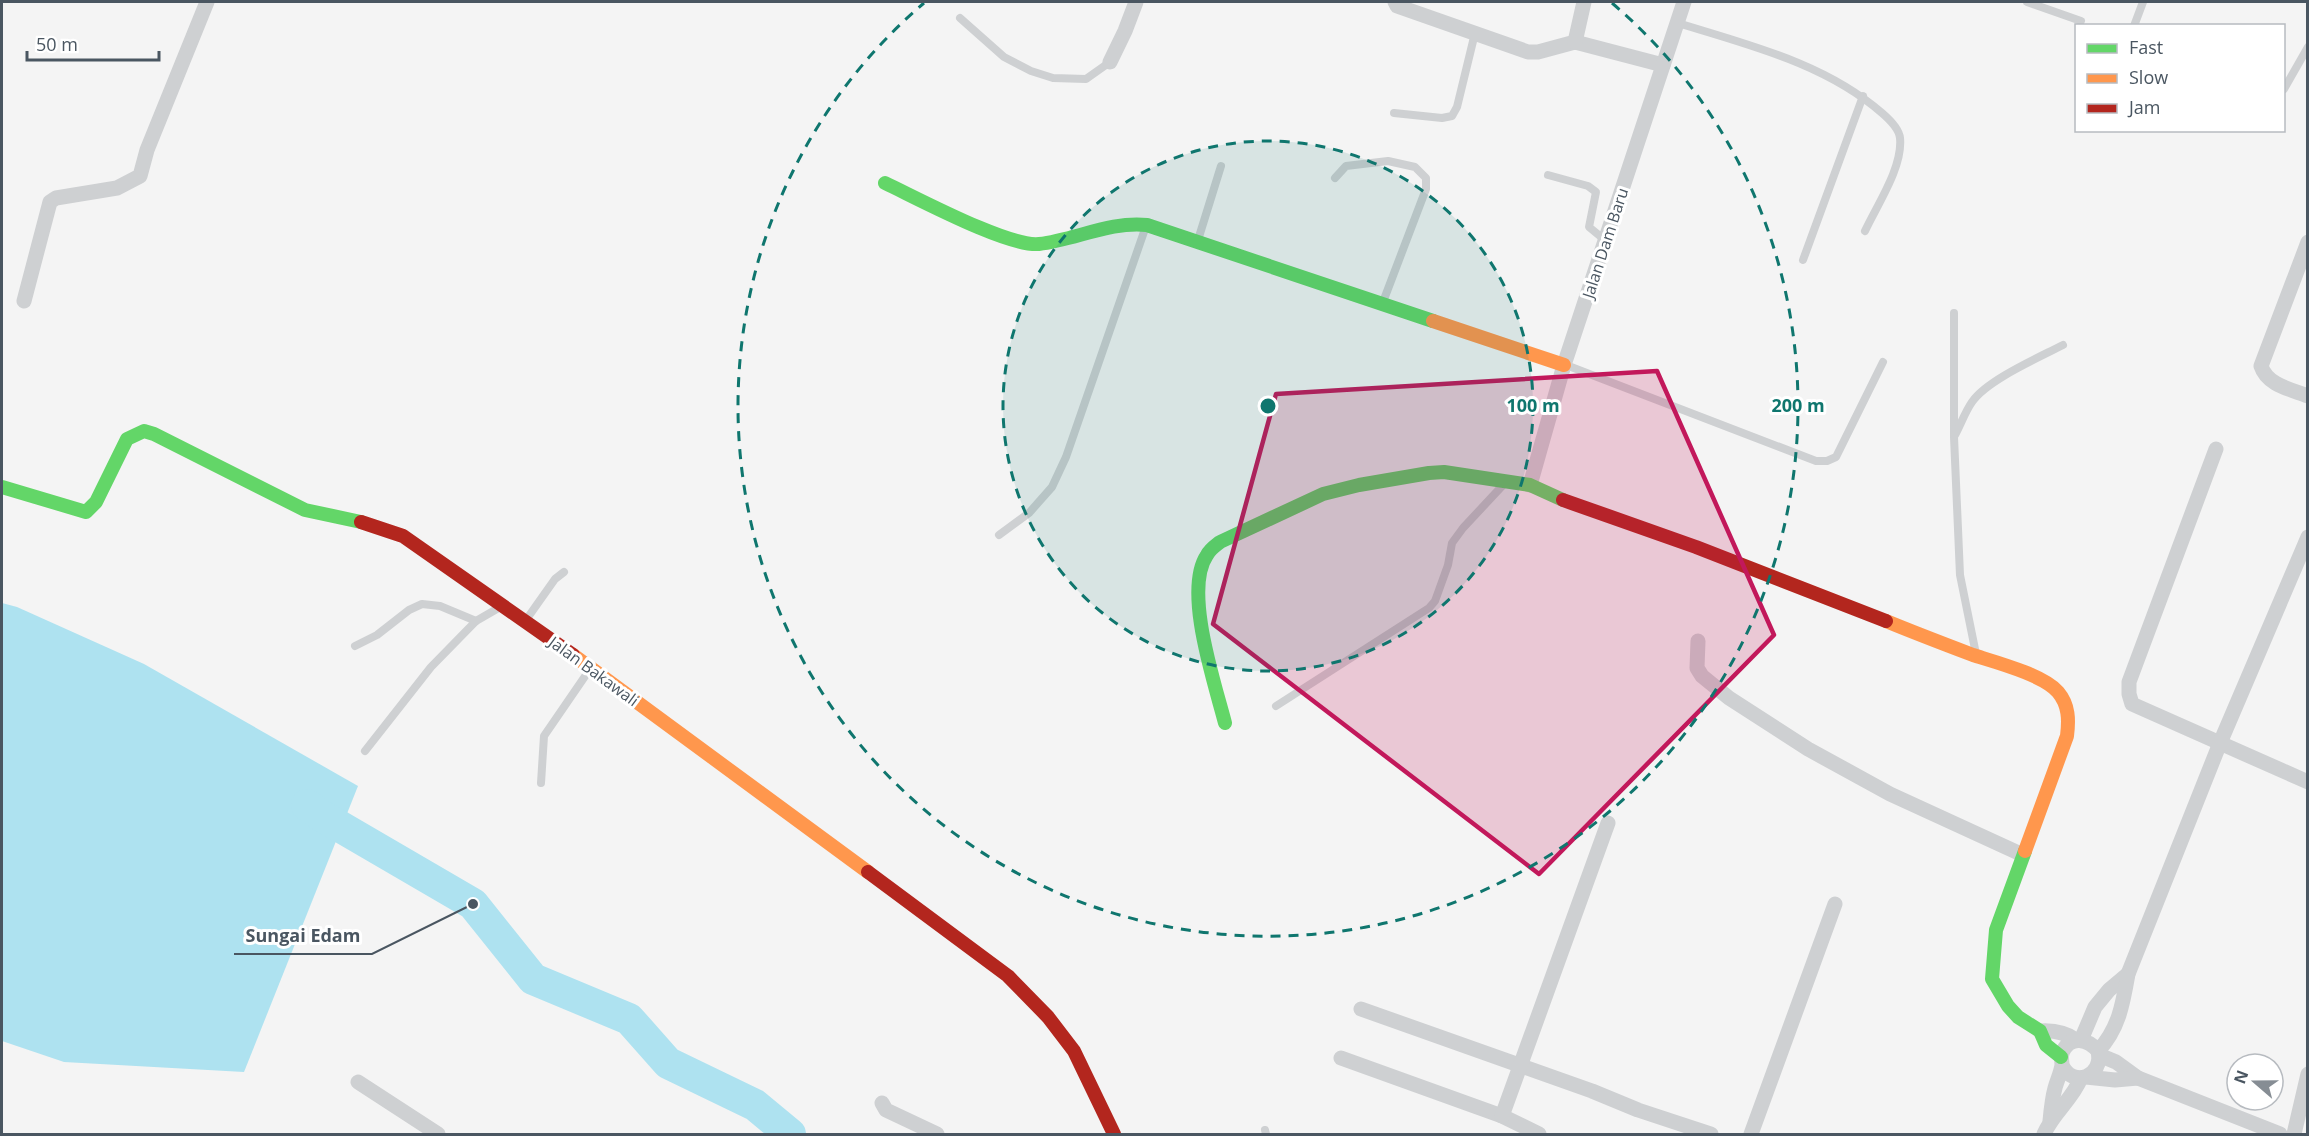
<svg xmlns="http://www.w3.org/2000/svg" width="2309" height="1136" viewBox="0 0 2309 1136" font-family="'Open Sans',sans-serif">
	<style>
		.water { fill: #aee2f0 }
		.lines { fill: none; stroke-linecap: round; stroke-linejoin: round }
		.river { stroke: #aee2f0; stroke-width: 32 }
		.lane { stroke: #ced0d2; stroke-width: 8 }
		.street { stroke: #ced0d2; stroke-width: 15 }
		.fast { stroke: #63d668; stroke-width: 14 }
		.slow { stroke: #ff974d; stroke-width: 14 }
		.jam { stroke: #b3261e; stroke-width: 14 }
		.marked { fill: #c2185b; fill-opacity: 0.2; stroke: #c2185b; stroke-width: 4.5; stroke-linejoin: round }
		.ring { fill: none; stroke: #0f766e; stroke-width: 3; stroke-dasharray: 10 8 }
		.labels { text-anchor: middle; stroke-width: 6; stroke-linejoin: round; paint-order: stroke }
		.street-label { font-size: 16px; fill: #4a5661; stroke: #fff }
		.centre { fill: #0f766e; stroke: #fff; stroke-width: 3 }
		.ring-label { font-size: 18px; text-anchor: middle; font-weight: bold; fill: #0f766e; stroke: #fff; stroke-width: 6; stroke-linejoin: round; paint-order: stroke }
		.leader { fill: none; stroke: #4a5661; stroke-width: 2 }
		.callout-dot { fill: #4a5661; stroke: #fff; stroke-width: 2 }
		.callout-label { font-size: 18px; text-anchor: middle; font-weight: bold; fill: #4a5661; stroke: #fff; stroke-width: 6; stroke-linejoin: round; paint-order: stroke }
	</style>
	<rect width="100%" height="100%" fill="#f4f4f4"/>
	<path class="water" d="M2,603L17,607L144,664L358,786L244,1072L64,1062L2,1041Z"/>
	<g class="lines">
		<path class="river" d="M307,805L322,816L473,904L533,979L629,1019L668,1063L755,1105L790,1134"/>
		<g class="lane">
			<path d="M2027,2L2081,21"/>
			<path d="M960,18L1004,57L1031,71L1053,78L1086,79L1110,62"/>
			<path d="M1678,23C1748,45 1825,63 1882,113C1889,119 1899,128 1900,138C1903,167 1877,205 1865,231"/>
			<path d="M2134,26L2143,2"/>
			<path d="M2284,89L2308,47"/>
			<path d="M1394,113L1442,118L1452,116L1457,107L1475,33"/>
			<path d="M1548,175L1588,186L1596,192L1589,227L1606,241"/>
			<path d="M1335,178L1346,166L1388,161L1415,167L1426,178V189L1383,302"/>
			<path d="M1198,240L1221,166"/>
			<path d="M1803,260L1863,96"/>
			<path d="M1954,313V437L1960,575L1976,654"/>
			<path d="M1566,365L1816,461H1827L1836,457L1883,362"/>
			<path d="M1955,435C1961,424 1965,412 1972,402C1987,380 2038,358 2063,345"/>
			<path d="M999,535L1029,513L1052,487L1066,457L1146,226"/>
			<path d="M526,620L555,579L564,572"/>
			<path d="M355,646L377,635L409,610L422,604L440,606L476,621"/>
			<path d="M1276,706L1429,608L1435,601L1448,565L1452,543L1463,528L1504,484"/>
			<path d="M365,751L431,667L476,621L502,606"/>
			<path d="M541,783L544,736L590,669"/>
			<path d="M1265,1130L1266,1134"/>
		</g>
		<g class="street">
			<path d="M1395,2L1397,6L1528,52H1538L1575,42L1663,65"/>
			<path d="M1575,42L1584,2"/>
			<path d="M1110,62L1125,31L1136,2"/>
			<path d="M2308,242L2261,366C2267,385 2290,389 2308,396"/>
			<path d="M24,301L50,202L56,198L117,188L140,176L147,150L207,2"/>
			<path d="M2216,449L2129,682V694L2132,704L2308,782"/>
			<path d="M1530,485L1564,365L1684,2"/>
			<path d="M1698,641L1697,668L1702,676L1729,698L1808,749L1890,794L2023,855"/>
			<path d="M1361,1009L1592,1091L1638,1110L1711,1134"/>
			<path d="M2040,1031C2054,1030 2065,1032 2076,1040"/>
			<path d="M2081,1040L2095,1007L2109,990L2128,974"/>
			<path d="M2098,1051C2119,1029 2123,1003 2128,974L2220,743L2308,537"/>
			<path d="M2099,1055L2116,1062L2138,1078L2280,1134"/>
			<path d="M1341,1058L1502,1116L1539,1134"/>
			<path d="M2086,1077L2115,1080L2138,1078"/>
			<path d="M358,1082L438,1134"/>
			<path d="M882,1103L886,1110L937,1134"/>
			<path d="M1502,1116L1608,823"/>
			<path d="M2050,1121C2051,1110 2052,1099 2055,1088C2057,1081 2061,1072 2062,1065C2062,1059 2060,1056 2063,1051C2071,1035 2088,1039 2098,1051C2104,1076 2073,1089 2062,1065"/>
			<path d="M1751,1134L1835,904"/>
			<path d="M2044,1134C2053,1113 2072,1100 2081,1078"/>
			<path d="M2294,1134L2308,1074"/>
		</g>
		<g class="fast">
			<path d="M885,183C917,198 1008,247 1039,244C1075,240 1110,221 1147,225L1433,321"/>
			<path d="M2,487L86,512L96,502L127,439L144,431L154,434L305,510L361,522"/>
			<path d="M1225,723C1215,684 1183,590 1207,555C1210,549 1215,546 1220,542L1323,494L1359,485L1429,473L1444,472L1530,485L1563,500"/>
			<path d="M2025,851L1996,930L1992,979L2008,1006L2018,1017L2040,1031L2046,1045L2061,1057"/>
		</g>
		<g class="slow">
			<path d="M1433,321L1564,365"/>
			<path d="M1886,621C1915,633 1944,644 1973,655C1995,662 2044,675 2058,692C2069,705 2069,720 2067,736L2025,851"/>
			<path d="M573,655L868,872"/>
		</g>
		<g class="jam">
			<path d="M1563,500L1696,547L1886,621"/>
			<path d="M361,522L403,536L573,655"/>
			<path d="M868,872L1008,976L1048,1017L1074,1051L1114,1134"/>
		</g>
	</g>
	<path class="marked" d="M1657,371L1774,635L1539,874L1213,624L1276,394Z"/>
	<circle cx="1268" cy="406" r="265" fill="#0f766e" fill-opacity=".12"/>
	<g class="ring">
		<circle cx="1268" cy="406" r="265"/>
		<path d="M1612 3A530 530 0 1 1 924 3"/>
	</g>
	<g class="labels">
		<g class="street-label">
			<text transform="translate(1605 243) rotate(-72)" y="6">Jalan Dam Baru</text>
			<text transform="translate(594 671) rotate(36)" y="6">Jalan Bakawali</text>
		</g>
	</g>
	<circle cx="1268" cy="406" r="9" class="centre"/>
	<g class="ring-label">
		<text x="1533" y="412">100 m</text>
		<text x="1798" y="412">200 m</text>
	</g>
	<path class="leader" d="M473 904L372 954H234"/>
	<circle class="callout-dot" cx="473" cy="904" r="6"/>
	<g class="callout-label">
		<text x="303" y="942">Sungai Edam</text>
	</g>
	<rect width="2309" height="1136" fill="none" stroke="#4a5661" stroke-width="6"/>
	<rect x="2075" y="24" width="210" height="108" fill="#ffffff" stroke="#b7bbc0" stroke-width="1.5"/>
	<rect x="2087" y="44" width="30" height="9" fill="#63d668" stroke="#b7bbc0" stroke-width="1.5"/>
	<text x="2129" y="54" font-size="18" fill="#4a5661">Fast</text>
	<rect x="2087" y="74" width="30" height="9" fill="#ff974d" stroke="#b7bbc0" stroke-width="1.5"/>
	<text x="2129" y="84" font-size="18" fill="#4a5661">Slow</text>
	<rect x="2087" y="104" width="30" height="9" fill="#b3261e" stroke="#b7bbc0" stroke-width="1.5"/>
	<text x="2129" y="114" font-size="18" fill="#4a5661">Jam</text>
	<g transform="translate(2255 1082) rotate(290)"><circle r="28" fill="#ffffff" stroke="#b7bbc0" stroke-width="1.5"/>
	<path d="M0-4.5L10 22L0 15L-10 22Z" fill="#868d94"/>
	<text y="-9" font-size="16" font-weight="bold" text-anchor="middle" fill="#4a5661">N</text>
	</g>
	<path d="M27 51v9h132v-9" fill="none" stroke="#4a5661" stroke-width="3"/>
	<text x="36" y="51" font-size="18" fill="#4a5661" stroke="#ffffff" stroke-width="4.5" paint-order="stroke">50 m</text>
</svg>
